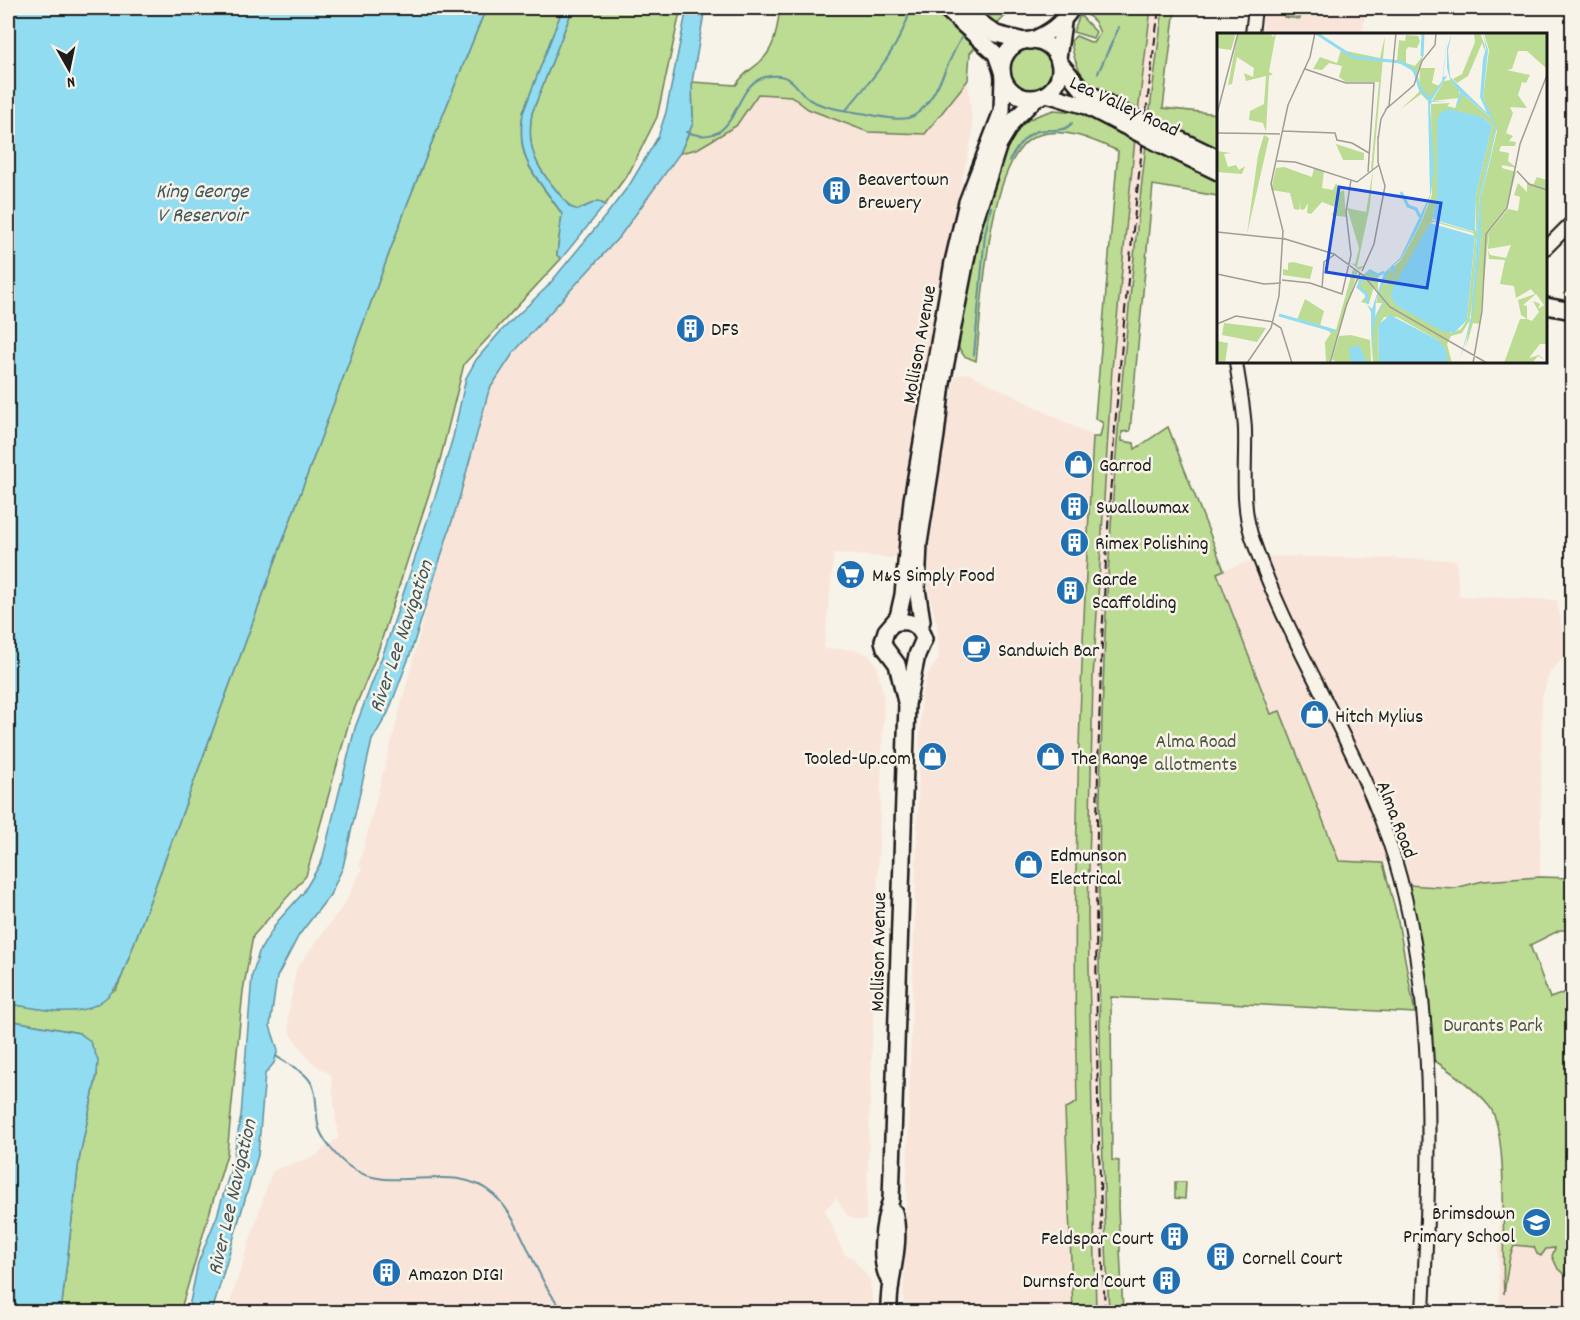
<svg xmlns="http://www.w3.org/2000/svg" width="1580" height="1320" viewBox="0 0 1580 1320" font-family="Dekko,sans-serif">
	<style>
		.built { fill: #f9e4da }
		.green { fill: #bcdb93; stroke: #6c7c58; stroke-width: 1.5 }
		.water { fill: #91dcf1; stroke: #628f9c; stroke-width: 1.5 }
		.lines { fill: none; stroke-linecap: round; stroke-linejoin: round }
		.stream { stroke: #628f9c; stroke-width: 2 }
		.minor-casing { stroke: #1c1c1c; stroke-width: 16 }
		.major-casing { stroke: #1c1c1c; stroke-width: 20 }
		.minor { stroke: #f7f3e8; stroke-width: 12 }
		.major { stroke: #f7f3e8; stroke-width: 15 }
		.rail { stroke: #1c1c1c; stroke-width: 2; stroke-dasharray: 9 4.5; stroke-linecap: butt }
		.major-bridge-casing { stroke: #1c1c1c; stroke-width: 20; stroke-linecap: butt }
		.major-bridge { stroke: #f7f3e8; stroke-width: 15 }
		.labels { text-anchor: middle; stroke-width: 5; stroke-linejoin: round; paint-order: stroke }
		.street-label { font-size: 20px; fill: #1c1c1c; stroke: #f7f3e8 }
		.poi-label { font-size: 20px; fill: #1c1c1c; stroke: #f7f3e8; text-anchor: start }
		.park-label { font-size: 20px; fill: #4c5540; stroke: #f7f3e8 }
		.water-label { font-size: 21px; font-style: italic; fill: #3f565c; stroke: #f7f3e8 }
		.inset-river { fill: none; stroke: #91dcf1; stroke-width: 3 }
		.inset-road { fill: none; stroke: #9f9d96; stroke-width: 1.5 }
		.view { fill: #1d4ed8; fill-opacity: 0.15; stroke: #1d4ed8; stroke-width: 3 }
		.inset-edge { fill: none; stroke: #1c1c1c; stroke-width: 3 }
	</style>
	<rect width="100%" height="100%" fill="#f7f3e8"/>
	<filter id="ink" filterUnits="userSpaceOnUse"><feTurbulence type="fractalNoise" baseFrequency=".0167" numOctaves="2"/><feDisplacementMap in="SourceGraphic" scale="12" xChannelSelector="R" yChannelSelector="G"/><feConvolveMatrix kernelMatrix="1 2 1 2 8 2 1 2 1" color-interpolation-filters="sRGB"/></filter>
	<g filter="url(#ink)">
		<g class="built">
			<path d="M1151,8H1163L1127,326L1105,638L1099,979L1101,1139L1109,1312H1096L1090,1103L1088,870L1094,641L1112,369L1131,172Z"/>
			<path d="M1264,8H1367L1362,34H1262Z"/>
			<path d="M968,80L973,133L933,306L927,362L903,494L897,555L891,558L834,553L824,648L855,650L869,655L876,664L884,698L866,1220H857L847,1215L836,1198L825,1210L844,1254L853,1258L870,1280L873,1312H227L272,1171L315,1156L338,1138L331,1075L311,1062L290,1033L288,1018L296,969L345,903L362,869L359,865L446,534L459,499L489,390L514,352L620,236L680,153L697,149L736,126L758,94L791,96L808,109L925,134Z"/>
			<path d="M968,373L1093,436L1076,793L1074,1016L1077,1102L1065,1109L1073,1312H903L921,697L928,673L939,659L937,623L929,595L925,555L955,376Z"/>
			<path d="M1264,556L1456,560L1459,596L1557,600L1567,654L1550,672L1542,697L1540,877L1483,881L1455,888L1408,885L1400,862L1339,861L1280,711L1271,714L1216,573Z"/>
			<path d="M1499,1125H1572V1312H1500L1498,1254L1502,1193Z"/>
		</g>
		<g class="green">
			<path d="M486,8H563L523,113C515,162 537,177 562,214L557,255L561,259L464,364L440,460L376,657L349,722L306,876L253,936L243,991L227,1154L180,1312H61L79,1160L97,1074L79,1033L8,1020V1004L57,1010L116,990L122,976L408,202Z"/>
			<path d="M573,8H681L657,117L630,171L605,205L598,201L577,210L570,207C544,175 524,158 532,113Z"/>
			<path d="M780,8H1017L1004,17L970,53L968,80L925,134L868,132L808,109L791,96L758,94L736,126L697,149L680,153L693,123L692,82L736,85C743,73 751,70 760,62C776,48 777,27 780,8Z"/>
			<path d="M1080,8H1151L1138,113C1103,91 1077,89 1071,41L1076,36L1093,43L1100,33L1095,22Z"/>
			<path d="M1163,8H1175L1163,108L1218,114V149L1149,117Z"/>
			<path d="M1285,8L1300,10V19L1284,17Z"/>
			<path d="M1080,15L1096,32L1093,38L1073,32Z"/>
			<circle cx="1030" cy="69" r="21"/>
			<path d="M1054,110L1078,112L1135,139L1112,369L1093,678L1088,916L1096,1312H1073L1065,1109L1077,1102C1071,880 1081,659 1093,437H1100L1103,423L1095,418L1118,151C1093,140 1067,127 1039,135C986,151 982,315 976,361L964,356L957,345C968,283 977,220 1001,161C1005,150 1009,137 1018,128C1028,118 1041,114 1054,110Z"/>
			<path d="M1146,144L1218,180V196L1153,185L1130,431L1122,432V441L1134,443L1135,449L1168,427L1224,570L1217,573L1271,714L1280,711L1339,861L1383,863L1397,916L1415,1013L1111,997L1112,1160L1119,1161L1118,1207L1123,1312H1109C1098,1087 1095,861 1105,636C1112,472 1128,308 1146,144Z"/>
			<path d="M1540,877L1572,878V930H1560L1530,945L1550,998L1572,990V1281L1558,1269L1552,1256L1555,1248L1546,1249L1541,1256L1537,1254L1534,1247L1514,1245C1507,1260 1507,1277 1504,1294C1501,1255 1510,1131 1489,1106C1474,1088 1452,1072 1432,1059L1428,986L1408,885L1455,888L1483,881Z"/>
			<path d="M1175,1182H1186L1185,1199L1175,1198Z"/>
		</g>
		<g class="water">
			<path d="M8,8H486L408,202L122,976C98,1026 52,1010 8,1004Z"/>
			<path d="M563,8H573L532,113C524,158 544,175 570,207L578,210L598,201L605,205L561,259L557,255L562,214C538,177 515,162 523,113Z"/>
			<path d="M687,8H705L692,82L693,123L680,153L620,236L514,352L489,390L459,499L411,652L388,713L372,740L343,867L330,895L299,935L277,977L270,1026L278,1050L274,1063L265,1074L258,1155L212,1312H188L198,1263L217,1216L232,1165L241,1116L252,976L259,952L277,922L303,893L322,861L355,728L386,646L437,491L453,437L466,378L476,360L501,331L547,287L607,214L630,184L658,137L666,112Z"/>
			<path d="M8,1020L79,1033L89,1040L93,1048L98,1060L97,1074L79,1160L61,1312H8Z"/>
		</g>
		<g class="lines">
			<g class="stream">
				<path d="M979,13L984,8"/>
				<path d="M1098,73L1119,27"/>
				<path d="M846,110C873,78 900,48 911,8"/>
				<path d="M686,132C744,152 728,80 770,76C795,73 796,91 810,100C828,109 847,111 867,114C879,116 896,121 908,118C935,111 949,53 965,32"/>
				<path d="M1009,161C1016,150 1022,138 1035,132C1048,127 1062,135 1072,123"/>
				<path d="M974,355L985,234L991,207"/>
				<path d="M276,1056C285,1063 298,1068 306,1076C319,1089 315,1108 318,1124C320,1138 338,1159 350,1167C391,1197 454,1158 494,1195C517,1215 531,1260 546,1286C551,1295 558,1304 564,1312"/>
			</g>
			<defs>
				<g id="minor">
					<path d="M1252,34L1255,8"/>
					<path d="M1546,248L1572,222"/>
					<path d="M1236,362C1239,384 1244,407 1245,430C1246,463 1241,502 1251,534C1287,646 1361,748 1395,860C1438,1003 1430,1164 1423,1312"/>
				</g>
				<g id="major">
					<path d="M945,8L996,54L1002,71"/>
					<path d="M969,14L996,34L1024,41"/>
					<circle cx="1031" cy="69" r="29"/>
					<path d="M1030,41C1049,33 1061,25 1072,8"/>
					<path d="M1058,58L1063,22"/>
					<path d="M1059,62L1082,89L1124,113"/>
					<path d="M1047,94L1086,106L1123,125"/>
					<path d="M1162,131L1218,158"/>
					<path d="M1160,144L1218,172"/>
					<path d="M1546,306L1572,311"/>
					<path d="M919,628L922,621L917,589L919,543L936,435L942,383L972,229L999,144L1013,121L1036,98"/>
					<path d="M906,702L897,664L885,648L883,641L886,631L898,617L903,595L912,500L953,262L967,202L1002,111L1003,77"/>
					<path d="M889,1280C878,1259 883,1223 891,1200L907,704L917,655L924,639C919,624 909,619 894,623"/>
					<path d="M889,1312C887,1279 903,1246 894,1212"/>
				</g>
			</defs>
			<use href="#minor" class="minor-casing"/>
			<use href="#major" class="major-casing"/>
			<use href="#minor" class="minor"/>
			<use href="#major" class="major"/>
			<path class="rail" d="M1105,1312C1095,1089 1093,866 1102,642C1111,430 1132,218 1159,8"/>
			<defs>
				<g id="major-bridge">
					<path d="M1124,113L1162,131"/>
					<path d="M1123,125L1160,144"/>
				</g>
			</defs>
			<use href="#major-bridge" class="major-bridge-casing"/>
			<use href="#major-bridge" class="major-bridge"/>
		</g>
	</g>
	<defs>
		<symbol id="building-disc" viewBox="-11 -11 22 22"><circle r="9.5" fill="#1f6fb2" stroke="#f7f3e8"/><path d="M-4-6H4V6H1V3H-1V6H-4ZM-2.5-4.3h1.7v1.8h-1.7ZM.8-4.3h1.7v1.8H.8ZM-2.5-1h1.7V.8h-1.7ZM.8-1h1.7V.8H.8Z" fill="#fff"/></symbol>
		<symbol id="shop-disc" viewBox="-11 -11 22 22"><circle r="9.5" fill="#1f6fb2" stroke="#f7f3e8"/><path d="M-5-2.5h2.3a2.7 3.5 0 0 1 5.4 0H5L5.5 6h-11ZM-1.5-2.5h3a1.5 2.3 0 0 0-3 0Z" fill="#fff"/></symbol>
		<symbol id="supermarket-disc" viewBox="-11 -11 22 22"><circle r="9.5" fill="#1f6fb2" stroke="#f7f3e8"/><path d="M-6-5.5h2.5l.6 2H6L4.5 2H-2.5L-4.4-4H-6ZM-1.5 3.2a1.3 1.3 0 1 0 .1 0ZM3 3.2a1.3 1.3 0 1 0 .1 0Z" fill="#fff"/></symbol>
		<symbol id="cafe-disc" viewBox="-11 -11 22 22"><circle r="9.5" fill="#1f6fb2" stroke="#f7f3e8"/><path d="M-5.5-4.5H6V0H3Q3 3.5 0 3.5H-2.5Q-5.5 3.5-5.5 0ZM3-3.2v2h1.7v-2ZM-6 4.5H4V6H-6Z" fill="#fff"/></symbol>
		<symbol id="school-disc" viewBox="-11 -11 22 22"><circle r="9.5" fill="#1f6fb2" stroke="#f7f3e8"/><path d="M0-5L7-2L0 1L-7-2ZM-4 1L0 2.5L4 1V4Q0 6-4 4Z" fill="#fff"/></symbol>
	</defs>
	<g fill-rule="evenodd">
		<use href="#building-disc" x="820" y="174" width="33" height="33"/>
		<use href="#building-disc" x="674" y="312" width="33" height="33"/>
		<use href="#shop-disc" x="1062" y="448" width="33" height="33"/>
		<use href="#building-disc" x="1058" y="490" width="33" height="33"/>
		<use href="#building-disc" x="1058" y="526" width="33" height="33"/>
		<use href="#supermarket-disc" x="834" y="558" width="33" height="33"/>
		<use href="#building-disc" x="1054" y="574" width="33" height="33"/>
		<use href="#cafe-disc" x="960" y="632" width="33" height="33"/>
		<use href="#shop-disc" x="1298" y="698" width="33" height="33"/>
		<use href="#shop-disc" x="916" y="740" width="33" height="33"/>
		<use href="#shop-disc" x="1034" y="740" width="33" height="33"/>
		<use href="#shop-disc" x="1012" y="848" width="33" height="33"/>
		<use href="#school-disc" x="1520" y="1206" width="33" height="33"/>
		<use href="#building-disc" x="1158" y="1220" width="33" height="33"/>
		<use href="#building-disc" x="1204" y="1240" width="33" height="33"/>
		<use href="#building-disc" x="370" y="1256" width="33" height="33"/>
		<use href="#building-disc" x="1150" y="1264" width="33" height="33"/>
	</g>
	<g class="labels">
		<g class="street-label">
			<text transform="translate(1125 105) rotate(25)" y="7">Lea Valley Road</text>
			<text transform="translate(918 344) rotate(-80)" y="7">Mollison Avenue</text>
			<text transform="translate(1398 819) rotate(69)" y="7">Alma Road</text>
			<text transform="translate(877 952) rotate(-89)" y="7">Mollison Avenue</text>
		</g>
		<g class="poi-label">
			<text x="858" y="185">Beavertown<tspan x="858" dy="23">Brewery</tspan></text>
			<text x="711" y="335">DFS</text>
			<text x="1099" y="471">Garrod</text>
			<text x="1096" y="513">Swallowmax</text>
			<text x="1095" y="549">Rimex Polishing</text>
			<text x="872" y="581">M&amp;S Simply Food</text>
			<text x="1092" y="585">Garde<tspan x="1092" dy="23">Scaffolding</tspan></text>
			<text x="998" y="656">Sandwich Bar</text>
			<text x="1335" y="722">Hitch Mylius</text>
			<text x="911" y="764" text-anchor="end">Tooled-Up.com</text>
			<text x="1071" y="764">The Range</text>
			<text x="1050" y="861">Edmunson<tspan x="1050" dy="23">Electrical</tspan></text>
			<text x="1515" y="1219" text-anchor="end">Brimsdown<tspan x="1515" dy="23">Primary School</tspan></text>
			<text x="1154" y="1244" text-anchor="end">Feldspar Court</text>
			<text x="1242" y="1264">Cornell Court</text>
			<text x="408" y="1280">Amazon DIG1</text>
			<text x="1146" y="1287" text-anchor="end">Durnsford Court</text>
		</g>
		<g class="park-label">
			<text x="1196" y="747">Alma Road<tspan x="1196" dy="23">allotments</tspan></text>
			<text x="1493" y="1031">Durants Park</text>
		</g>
		<g class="water-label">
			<text x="202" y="197">King George<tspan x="202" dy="24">V Reservoir</tspan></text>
			<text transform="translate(400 636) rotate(-71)" y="7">River Lee Navigation</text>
			<text transform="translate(231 1197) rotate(-77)" y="7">River Lee Navigation</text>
		</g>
	</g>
	<g transform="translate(1217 33)">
		<rect width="330" height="330" fill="#f7f3e8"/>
		<path d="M0,0H19L14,17L0,15ZM21,0H53L56,4L59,0L52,39L56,41L52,43L49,99L46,90L32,87L33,78L47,71L49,43L29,48L27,40L36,44L37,35L20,24L15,51L11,52ZM257,0H263L268,13V18L265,10L251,43L240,50L236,46L245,41L258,9ZM267,0H330V36L310,18H301L295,36L290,37L313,42L309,50L305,49L301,62L310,75L293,74L296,80L289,100L296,103L292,108L299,109L298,113H284L282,118L292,120L291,128L300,135L285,132V135L299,139L290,174L272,197L263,291L256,290L249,314L264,203V165L280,98L266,65L272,17ZM189,2L201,3L203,8L200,15L191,14L189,17V30L198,33L207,21L199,44L192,33L177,29L180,28L182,7L188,8ZM168,3L156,136H154L162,49H129L122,44L125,33L112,30L105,37L96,36L103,24L120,30L124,17L163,25ZM203,35H218L215,50L222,53L211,68L204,61L184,76L202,59ZM234,47L242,57V65L215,68L227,48ZM245,61L275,86L279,96L263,161L254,285L245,300L234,303L230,311L235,330H232L221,307L180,284H167L161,294L162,330H156L154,291L165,270H159L161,262L169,241L184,227L203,192L215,162L214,71L233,70L230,73L238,75ZM234,77L266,84L275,93L259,162V197L256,199L215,187L220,165V87ZM217,189L256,200L258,205L250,287L244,296L234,300L180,273L174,264L213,190ZM47,102L52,105L30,201L41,122ZM119,111L147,120V127H126ZM0,118L14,120L7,121L11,134L19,132L22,137L28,133L25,141L0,139ZM67,134L95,144L97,135L107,138L105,155L116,157L119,150L123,159L127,157L129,184L114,182L121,175L105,169L94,181L90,180L91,170L87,177L83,176L84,168L82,177L77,176L73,160L54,157L59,135ZM156,137L153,173L140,234L148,233L142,237L134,230L138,231L142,215L130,175L149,179ZM320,144L330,147V311H323L312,325L322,322L328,327L321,323L315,330H287L303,286H310L304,282L301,267L318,261L314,256L299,265L297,253L283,251L288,227L272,226L271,217L273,222L289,225L294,212L271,216L272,199L291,176L301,178L303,164L297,162L301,150L310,159V149L316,152ZM319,261L327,272L321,276L323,271L316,268L322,279L315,288L310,286V273L306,272ZM76,229L96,234L93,246L66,242V236L71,237V230ZM136,236L141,238L112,330H109L108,309L114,300L104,293L119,297ZM152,237L162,241L168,238L161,244V258L157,254L152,270H148L144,269L149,263L142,256L141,246ZM88,266L107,278L103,293L80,287ZM7,290L49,295L40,309L5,302ZM134,302L153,307L154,330H120L115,326L122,303ZM0,308L11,310L8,330H0Z" fill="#bcdb93" fill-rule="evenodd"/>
		<path d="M231,0L226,44L230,43L214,68L232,69H215L213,72L217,135L214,161L203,191L184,226L177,232L178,241L157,293L158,330L155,286L154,330V279L150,271L155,276L167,240L183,225L213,162L211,67L225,48ZM173,236L177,241L158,288L159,267ZM235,0L231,17L233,44L270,80L263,64L266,26L269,15L266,0L271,17L266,65L280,94L264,165V203L255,287L242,330L254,285L263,161L279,94L273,84L245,61L242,71L239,72L243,59L233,46L230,35V15ZM232,76L266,84L275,93L259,162L258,199L215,186L220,165V87L224,79ZM213,190L258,203L250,287L237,300L225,298L180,273L174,265L175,256ZM173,282L221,307L228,315L232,330H162L161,292ZM142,312L150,330H134L132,315Z" fill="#91dcf1" fill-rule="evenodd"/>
		<path class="inset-river" d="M99,0L136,24L183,29L199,38M205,23L206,1M198,39L203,56L213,67M184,159L191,173L199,176L203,184M150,242L153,238L161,242L167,239M146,245L141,254L149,260L151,271M62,282L118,298"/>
		<path class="inset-road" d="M88,36L129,50H157L151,139M172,73L179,0M168,77L197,52L205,28L218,12L219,0M0,81L21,0M65,98L118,100L120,107L135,110L152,120M0,100L63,101M161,106L164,86L171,73M60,128L78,129L140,149L162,132M300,138L312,151L330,157M0,199L68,206M65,205L117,221L147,243L173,274L270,330M145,238L157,211L168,153L161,129V103M0,241L47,251L64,250M65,247L93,250L125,261L134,222L129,179L134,147M105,255L107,229L117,222M129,273L143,240M56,290L64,295L75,330M0,291L19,283L56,289M30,330L54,295L62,263L66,198L54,151L71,72L93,24L98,0M113,330L130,270M256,330L265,278L269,201L290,175L303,111L330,42"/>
		<path class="view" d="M122,154L224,170L210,255L109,239Z"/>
		<rect width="330" height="330" class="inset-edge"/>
	</g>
	<rect width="1580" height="1320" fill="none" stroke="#f7f3e8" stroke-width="30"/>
	<rect x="15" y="15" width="1550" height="1290" fill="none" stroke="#1c1c1c" stroke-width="2" filter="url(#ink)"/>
	<g transform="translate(69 69) rotate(171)" stroke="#f7f3e8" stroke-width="4.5" paint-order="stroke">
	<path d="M0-4.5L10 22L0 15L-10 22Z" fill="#1c1c1c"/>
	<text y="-9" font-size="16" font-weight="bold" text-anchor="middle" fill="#1c1c1c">N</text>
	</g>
</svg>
